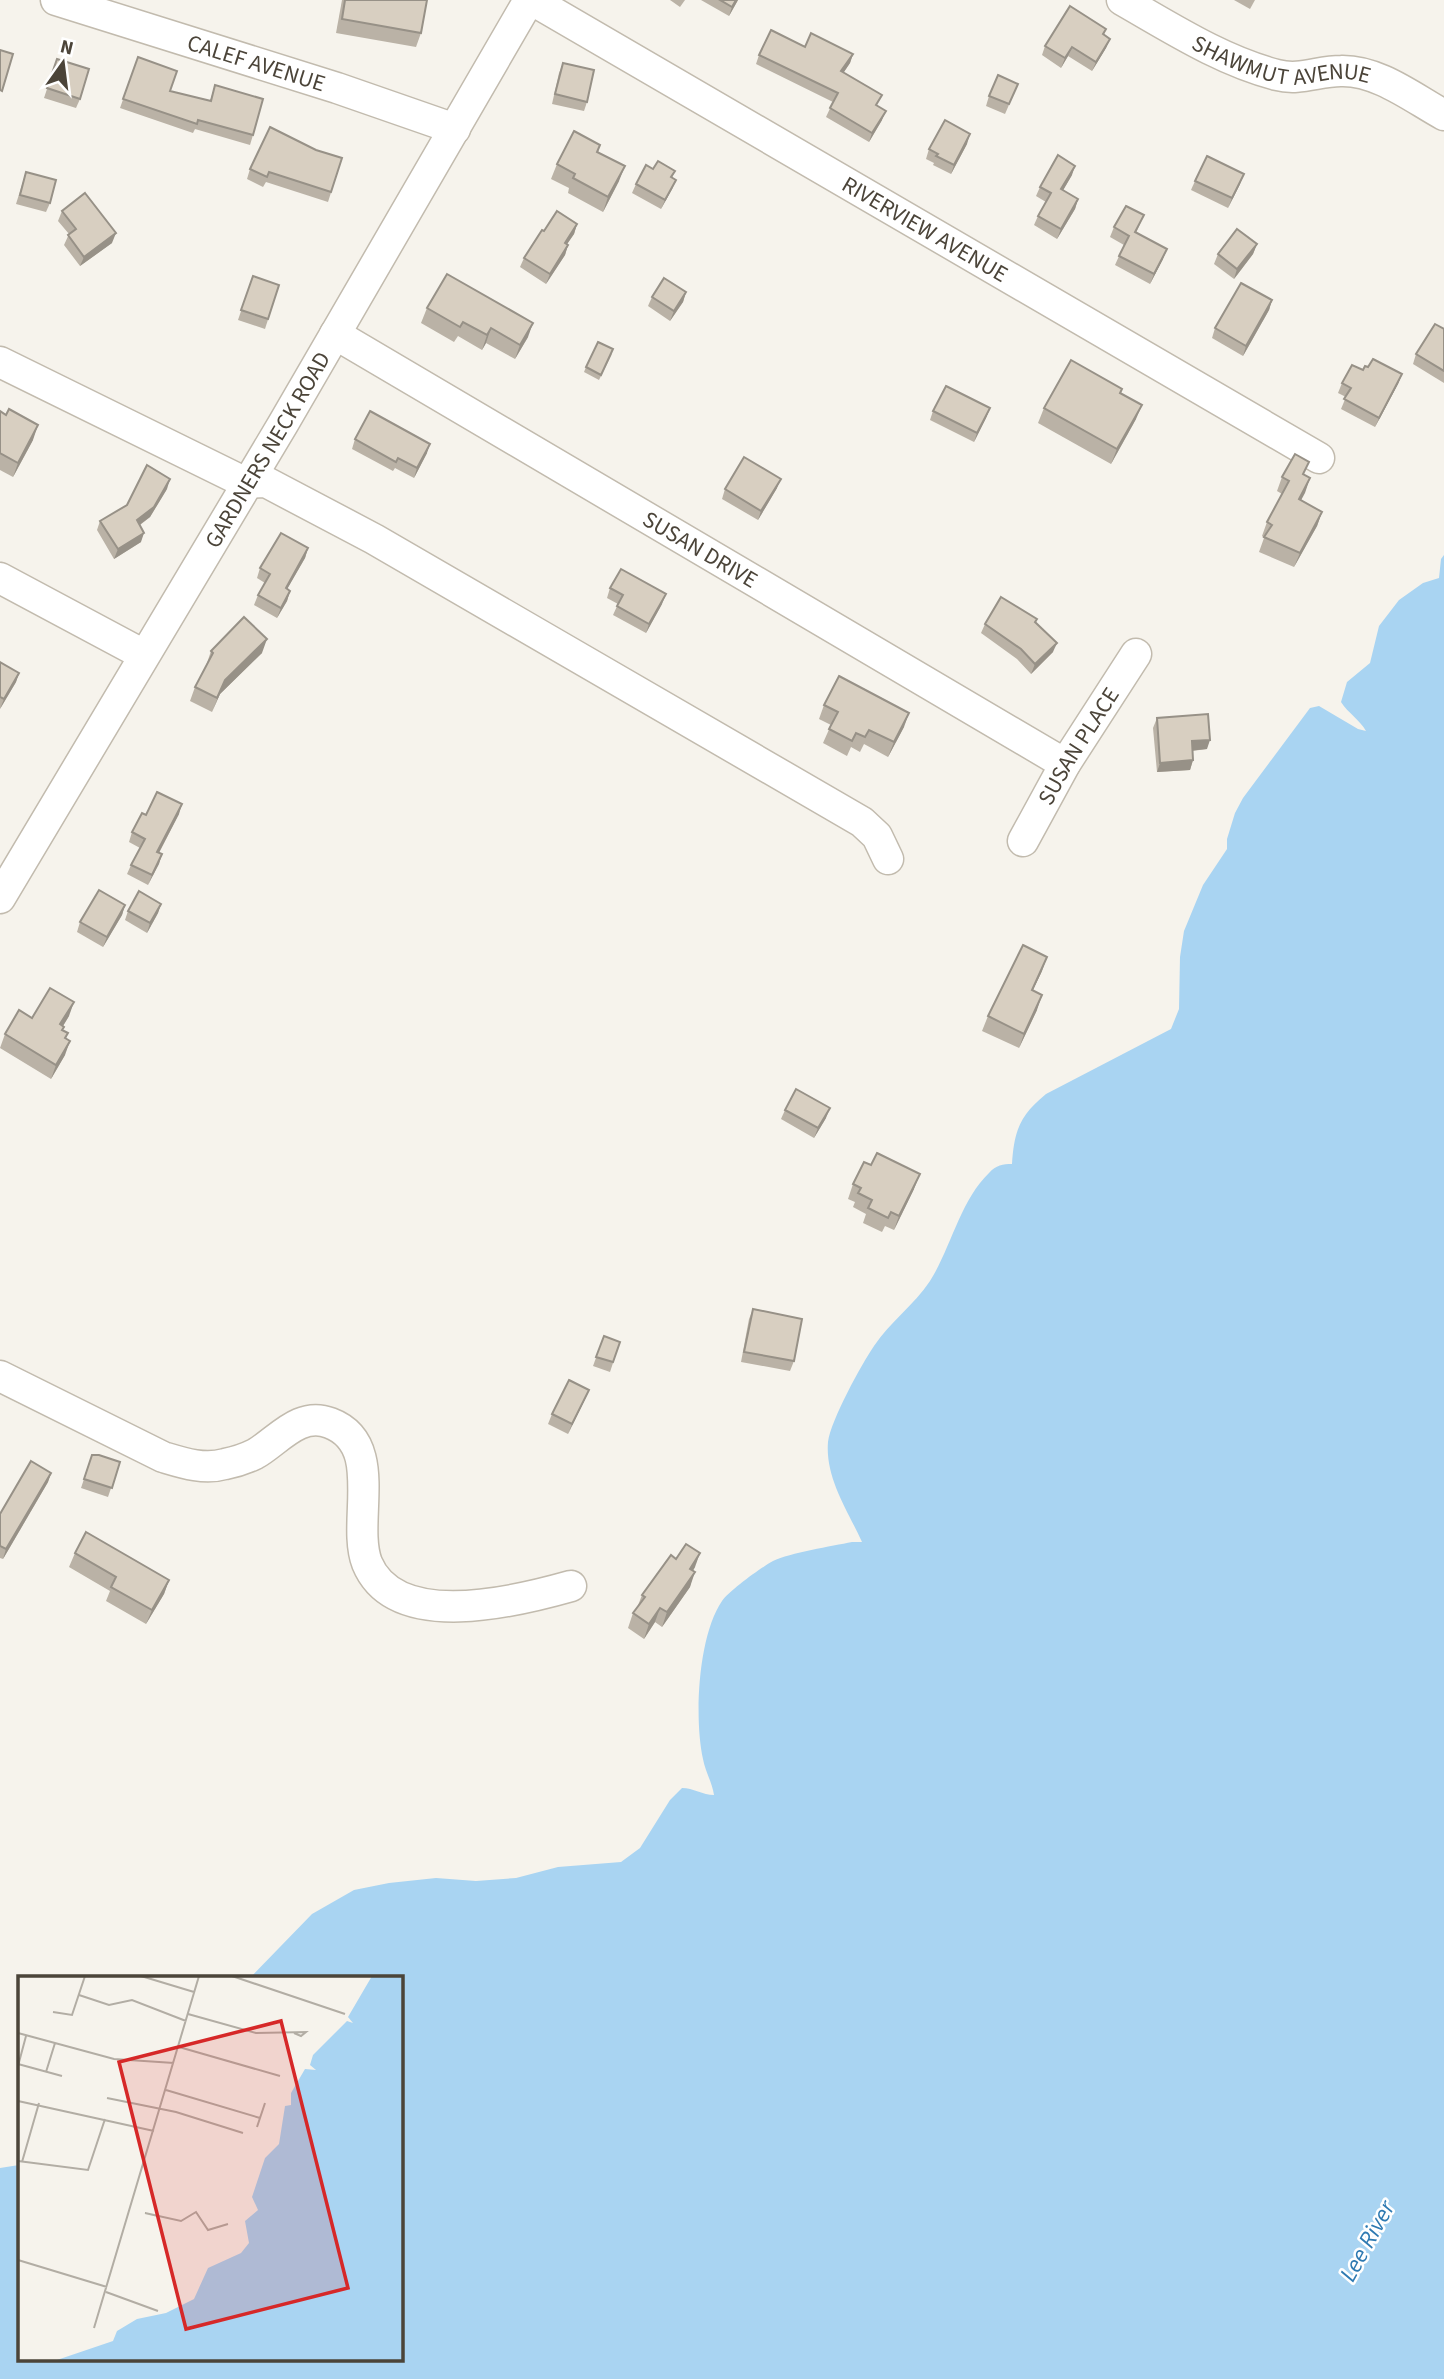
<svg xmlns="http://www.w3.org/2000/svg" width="1444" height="2379" viewBox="0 0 1444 2379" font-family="'Source Sans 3',sans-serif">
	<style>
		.water { fill: #a9d4f2 }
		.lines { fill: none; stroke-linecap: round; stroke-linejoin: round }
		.minor-casing { stroke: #c2bbae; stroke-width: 33 }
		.minor { stroke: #fff; stroke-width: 30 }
		.wall { fill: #bab2a6 }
		.shaded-wall { fill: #979187 }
		.building { fill: #d8cfc1; stroke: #979187; stroke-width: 2 }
		.labels { text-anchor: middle; stroke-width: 5; stroke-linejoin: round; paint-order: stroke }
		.street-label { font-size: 23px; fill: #4b4439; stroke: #fff }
		.water-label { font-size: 24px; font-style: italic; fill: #2e7ab2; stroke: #fff }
		.inset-road { fill: none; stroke: #b2ada4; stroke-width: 2 }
		.view { fill: #d62828; fill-opacity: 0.15; stroke: #d62828; stroke-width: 3.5 }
		.inset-edge { fill: none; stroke: #4b4439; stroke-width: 3.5 }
	</style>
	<rect width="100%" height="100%" fill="#f6f3ec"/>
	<path class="water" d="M1444,555V2379H0V2168L19,2165V2360H401V1978H250L312,1914L354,1890L389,1883L436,1878L476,1881L516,1878L558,1867L621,1862L640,1848L670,1800L682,1788C693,1788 703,1795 714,1795C712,1782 705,1771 703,1759C694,1718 698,1636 722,1601C730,1590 762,1567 773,1561C790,1553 832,1546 852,1542H862C848,1511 825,1478 828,1442C831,1420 861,1365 874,1346C890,1322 914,1305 930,1281C951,1248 960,1201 989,1173C996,1165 1003,1164 1012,1164C1014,1131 1020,1115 1046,1094L1171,1029L1179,1009L1180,957L1184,931L1203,885L1227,849V839L1235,813L1243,798L1310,708L1319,706L1358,729L1366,731C1360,720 1348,713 1341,702L1347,682L1370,663L1379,626L1399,600L1423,583L1439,578L1441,559Z"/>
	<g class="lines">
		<defs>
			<g id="minor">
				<path id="s1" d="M56,0L337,88L455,129"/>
				<path id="s2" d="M532,0L1319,458"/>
				<path id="s3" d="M1122,0C1171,28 1222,61 1277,75C1300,81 1318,71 1341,71C1378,70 1413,98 1444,115"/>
				<path id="s4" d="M335,334L1065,764"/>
				<path d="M0,362L246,483L266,482L374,539L862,822L877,836L888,859"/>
				<path d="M0,578L144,655"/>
				<path id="s5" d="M1023,841L1065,764L1136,654"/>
				<path id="s6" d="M0,898L283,424L529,0"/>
				<path d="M0,1376L163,1457C183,1463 204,1470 225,1464C235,1462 247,1458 255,1454C278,1441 299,1411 330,1423C386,1444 351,1521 367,1563C396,1633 518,1601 571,1586"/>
			</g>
		</defs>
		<use href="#minor" class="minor-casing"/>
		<use href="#minor" class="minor"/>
	</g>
	<g class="wall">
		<path d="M342,0H427L421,33L416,47L336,33Z"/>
		<path d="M670,0H685L680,7Z"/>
		<path d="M701,0H738L729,16Z"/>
		<path d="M1234,0H1255L1250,9Z"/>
		<path d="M1106,29L1104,35L1110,39L1106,48L1092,71L1068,56L1061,68L1042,55L1045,46Z"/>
		<path d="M805,47L853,54L850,63L843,73L878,106L882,120L869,142L826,117L833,102L756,64L759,55Z"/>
		<path d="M138,57L170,91L210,101L215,85L253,135L250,145L195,129L193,133L120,108Z"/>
		<path d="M57,59L80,99L76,108L44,98Z"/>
		<path d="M563,63L587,102L584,111L552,104L559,73Z"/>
		<path d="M1018,84L1005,114L986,106L989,96Z"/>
		<path d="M967,144L951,174L933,165L934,163L926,159L929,149Z"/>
		<path d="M600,145L598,152L619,181L603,212L568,193L569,188L551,179L557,164Z"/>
		<path d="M316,150L342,158L328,202L266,182L263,187L247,179L250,169Z"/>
		<path d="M653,169L675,171L672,178L676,180L672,189L661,209L632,193L636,184Z"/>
		<path d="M26,172L50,203L46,212L16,204Z"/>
		<path d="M1072,175L1063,190L1078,199L1075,209L1057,239L1034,225L1038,216L1046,202L1036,196L1040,187Z"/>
		<path d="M1195,181L1240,184L1228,208L1191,190Z"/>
		<path d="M62,211L112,243L80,266L64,245L69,234L58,221Z"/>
		<path d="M1144,215L1136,233L1163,259L1150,284L1115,265L1124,245L1110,237L1114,227Z"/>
		<path d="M577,224L574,234L567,244L568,245L565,255L546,284L520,267L524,258L544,231Z"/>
		<path d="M1257,244L1253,254L1234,279L1214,264L1218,254Z"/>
		<path d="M253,276L279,285L265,329L238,320Z"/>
		<path d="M686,292L683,302L670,321L648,306L652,297Z"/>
		<path d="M1272,300L1269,310L1243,356L1212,338L1215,328Z"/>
		<path d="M427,308L528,337L515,359L486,343L482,350L458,336L454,342L421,323Z"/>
		<path d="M1444,329V383L1413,364L1416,354Z"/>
		<path d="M612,354L599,380L584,372L586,367Z"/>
		<path d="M1368,367L1402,374L1398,384L1375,427L1341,409L1346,397L1338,393L1342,383Z"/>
		<path d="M1122,389L1120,393L1136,419L1111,464L1038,423L1044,408Z"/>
		<path d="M990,408L986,418L974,442L930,420L933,411Z"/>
		<path d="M0,411L33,440L13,477L0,470Z"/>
		<path d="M355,439L427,453L414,478L395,468L393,471L352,449Z"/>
		<path d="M1305,475L1310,478L1301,500L1322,512L1317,526L1294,567L1259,552L1264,538L1262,536L1267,522L1282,494L1277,491L1282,477Z"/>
		<path d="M777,488L758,520L722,499L725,489Z"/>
		<path d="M167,489L150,517L140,525L141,542L114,559L97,530L100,521Z"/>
		<path d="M308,548L305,558L287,589L290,591L287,601L277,618L254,605L258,595L265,583L257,578L260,568Z"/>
		<path d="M610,588L662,604L646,633L613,615L618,604L607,598Z"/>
		<path d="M1037,619L1036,623L1053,652L1031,674L1017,659L981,633L985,624Z"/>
		<path d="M211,651L262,653L220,694L212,712L190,701L195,687L206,666Z"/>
		<path d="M0,662L19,673L16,682L0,709Z"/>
		<path d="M824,705L904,727L888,757L864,744L860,752L851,747L847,756L823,743L831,725L819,719Z"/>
		<path d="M1157,718L1207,749L1192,751L1193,760L1190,770L1157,772L1153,728Z"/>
		<path d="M179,814L159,853L162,854L148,885L127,874L131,865L140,848L129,842L132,832L146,815Z"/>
		<path d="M161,904L158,913L147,933L125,920L128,911Z"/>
		<path d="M125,905L122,915L103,947L77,932L80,922Z"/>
		<path d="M1042,971L1033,990L1037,1010L1019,1048L982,1031L988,1016Z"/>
		<path d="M69,1016L63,1026V1030L68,1033L66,1038L65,1055L51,1079L0,1048L5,1034L32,1018Z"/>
		<path d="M785,1110L826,1118L814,1138L781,1119Z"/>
		<path d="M853,1184L914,1189L894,1230L885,1226L882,1232L863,1223L866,1214L853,1207L855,1202L848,1199Z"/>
		<path d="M753,1309L794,1361L790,1371L741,1362L749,1319Z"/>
		<path d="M604,1336L620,1342L610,1372L593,1366Z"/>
		<path d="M589,1390L585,1399L568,1434L548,1424L552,1414Z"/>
		<path d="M92,1455L120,1462L108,1497L81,1488Z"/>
		<path d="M51,1473L48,1482L3,1559L0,1558V1514Z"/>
		<path d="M75,1553L169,1580L164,1594L146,1624L106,1601L110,1591L69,1567Z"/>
		<path d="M676,1559L695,1567L693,1571L690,1587L662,1627L655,1622L644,1639L628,1628L633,1613L637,1608L642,1595Z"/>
	</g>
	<g class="shaded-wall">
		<path d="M736,0H738L729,16L732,7Z"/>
		<path d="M1110,39L1106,48L1092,71L1096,62Z"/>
		<path d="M1072,47L1068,56L1061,68L1065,58Z"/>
		<path d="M853,54L850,63L838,81L841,71Z"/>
		<path d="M886,111L882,120L869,142L872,133Z"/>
		<path d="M970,134L967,144L951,174L954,165Z"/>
		<path d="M625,166L619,181L603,212L608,197Z"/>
		<path d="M1075,166L1072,175L1058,199L1061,189Z"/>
		<path d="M1244,174L1240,184L1228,208L1232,198Z"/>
		<path d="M676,180L672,189L661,209L665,200Z"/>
		<path d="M1078,199L1075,209L1057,239L1061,229Z"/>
		<path d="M577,224L574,234L561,253L565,243Z"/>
		<path d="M116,233L112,243L80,266L84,257Z"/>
		<path d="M1257,244L1253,254L1234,279L1237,269Z"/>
		<path d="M568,245L565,255L546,284L550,274Z"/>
		<path d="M1167,249L1163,259L1150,284L1154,274Z"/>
		<path d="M686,292L683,302L670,321L674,311Z"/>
		<path d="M1272,300L1269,310L1243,356L1246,346Z"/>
		<path d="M533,323L528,337L515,359L520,345Z"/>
		<path d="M491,328L486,343L482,350L487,335Z"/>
		<path d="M1402,374L1398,384L1375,427L1379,418Z"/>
		<path d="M1142,405L1136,419L1111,464L1117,449Z"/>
		<path d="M990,408L986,418L974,442L977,433Z"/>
		<path d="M38,425L33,440L13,477L18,463Z"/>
		<path d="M430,444L427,453L414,478L417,468Z"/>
		<path d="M1310,478L1305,493L1294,513L1299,499Z"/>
		<path d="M170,479L167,489L150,517L134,529L137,520Z"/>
		<path d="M781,479L777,488L758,520L761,511Z"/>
		<path d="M1322,512L1317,526L1294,567L1300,553Z"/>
		<path d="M144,533L141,542L114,559L118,549Z"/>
		<path d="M308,548L305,558L282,598L286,588Z"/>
		<path d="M290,591L287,601L277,618L281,608Z"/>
		<path d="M666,594L662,604L646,633L649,624Z"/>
		<path d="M267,639L262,653L220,694L212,712L225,680Z"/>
		<path d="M1057,643L1053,652L1031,674L1035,664Z"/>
		<path d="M19,673L16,682L0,709L4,699Z"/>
		<path d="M909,713L904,727L888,757L894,742Z"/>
		<path d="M1210,740L1207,749L1188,751L1192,741Z"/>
		<path d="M1193,760L1190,770L1157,772L1160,763Z"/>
		<path d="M182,804L179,814L154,862L157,852Z"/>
		<path d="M162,854L159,864L148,885L152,875Z"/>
		<path d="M161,904L158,913L147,933L150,923Z"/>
		<path d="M125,905L122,915L103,947L107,937Z"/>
		<path d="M1047,957L1042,971L1026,1004L1032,990Z"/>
		<path d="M1042,995L1037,1010L1019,1048L1024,1034Z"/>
		<path d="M74,1002L69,1016L55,1039L60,1024Z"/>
		<path d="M70,1041L65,1055L51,1079L56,1065Z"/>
		<path d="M830,1108L826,1118L814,1138L818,1128Z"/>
		<path d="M920,1174L914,1189L894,1230L899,1216Z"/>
		<path d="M589,1390L585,1399L568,1434L572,1424Z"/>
		<path d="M51,1473L48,1482L3,1559L6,1549Z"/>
		<path d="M700,1553L695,1567L685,1583L690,1569Z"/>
		<path d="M695,1572L690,1587L662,1627L667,1612Z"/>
		<path d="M169,1580L164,1594L146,1624L152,1610Z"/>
		<path d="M660,1608L655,1622L644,1639L649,1624Z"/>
	</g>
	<g class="building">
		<path d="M345,0H427L421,33L342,19Z"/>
		<path d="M720,0H736L732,7Z"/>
		<path d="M1070,6L1106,29L1103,34L1110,39L1096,62L1072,47L1065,58L1045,46Z"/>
		<path d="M771,30L805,47L811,33L853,54L841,71L882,95L876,105L886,111L872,133L830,108L838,93L759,55Z"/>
		<path d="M0,50L13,54L2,91L0,90Z"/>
		<path d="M138,57L177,71L170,91L211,101L215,85L263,99L253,135L198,120L197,124L123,99Z"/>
		<path d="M57,59L89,69L80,99L47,88Z"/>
		<path d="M563,63L594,70L587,102L555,94Z"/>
		<path d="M998,75L1018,84L1009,104L989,96Z"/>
		<path d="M945,120L970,134L954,165L936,156L938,154L929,149Z"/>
		<path d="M270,127L316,150L342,158L331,192L269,172L267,177L250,169Z"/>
		<path d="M574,131L600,145L597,152L625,166L608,197L573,178L575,174L557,164Z"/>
		<path d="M1058,155L1075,166L1061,189L1078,199L1061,229L1038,216L1051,193L1040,187Z"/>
		<path d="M1207,156L1244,174L1232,198L1195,181Z"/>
		<path d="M658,161L675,171L671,177L676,180L665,200L636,184L646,165L653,169Z"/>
		<path d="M26,172L56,180L50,203L20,195Z"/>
		<path d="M85,193L116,233L84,257L68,235L76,229L62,211Z"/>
		<path d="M1126,206L1144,215L1135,232L1167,249L1154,274L1119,256L1129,236L1114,227Z"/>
		<path d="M557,211L577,224L565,243L568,245L550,274L524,258L542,230L544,231Z"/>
		<path d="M1237,229L1257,244L1237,269L1218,254Z"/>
		<path d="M447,274L533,323L520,345L491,328L487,335L463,322L460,327L427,308Z"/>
		<path d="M253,276L279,285L268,319L241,310Z"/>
		<path d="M664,278L686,292L674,311L652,297Z"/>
		<path d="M1241,283L1272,300L1246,346L1215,328Z"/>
		<path d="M1435,324L1444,329V371L1416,354Z"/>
		<path d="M598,342L613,349L601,375L586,367Z"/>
		<path d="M1373,359L1402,374L1379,418L1344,399L1351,388L1342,383L1352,365L1363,370L1365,366L1368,367Z"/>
		<path d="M1071,360L1122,389L1120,393L1142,405L1117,449L1044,408Z"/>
		<path d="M946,386L990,408L977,433L933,411Z"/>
		<path d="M9,409L38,425L18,463L0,453V411L6,415Z"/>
		<path d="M370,411L430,444L417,468L398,458L396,462L355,439Z"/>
		<path d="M1295,454L1309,462L1303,474L1310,478L1299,499L1322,512L1300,553L1264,537L1272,525L1267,522L1289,481L1282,477Z"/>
		<path d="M744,457L781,479L761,511L725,489Z"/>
		<path d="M147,465L170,479L154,507L137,520L144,533L118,549L100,521L127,505Z"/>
		<path d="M281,533L308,548L286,588L290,591L281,608L258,595L270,574L260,568Z"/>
		<path d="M621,569L666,594L649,624L617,606L623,595L610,588Z"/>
		<path d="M1001,597L1037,619L1035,622L1057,643L1035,664L1021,649L985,624Z"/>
		<path d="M244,617L267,639L225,680L217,698L195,687L213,653L211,651Z"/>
		<path d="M0,662L19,673L4,699L0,697Z"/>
		<path d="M839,676L909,713L894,742L869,730L865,737L856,733L852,741L829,729L838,712L824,705Z"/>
		<path d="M1208,714L1210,740L1192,741L1193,760L1160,763L1157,718Z"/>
		<path d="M157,792L182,804L157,852L162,854L152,875L131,865L145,839L132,832L142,813L146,815Z"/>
		<path d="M99,890L125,905L107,937L80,922Z"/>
		<path d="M139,891L161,904L150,923L128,911Z"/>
		<path d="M1023,945L1047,957L1032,990L1042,995L1024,1034L988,1016Z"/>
		<path d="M50,988L74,1002L60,1024L64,1027L62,1030L68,1033L65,1038L70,1041L56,1065L5,1034L19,1010L32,1018Z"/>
		<path d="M796,1089L830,1108L818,1128L785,1110Z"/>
		<path d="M877,1153L920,1174L899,1216L891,1212L888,1218L868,1208L872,1200L858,1193L861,1188L853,1184L864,1162L871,1165Z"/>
		<path d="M753,1309L802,1319L794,1361L744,1352Z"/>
		<path d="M604,1336L620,1342L613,1362L596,1357Z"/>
		<path d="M569,1380L589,1390L572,1424L552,1414Z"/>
		<path d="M92,1455H99L120,1462L112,1488L84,1479Z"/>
		<path d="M31,1461L51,1473L6,1549L0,1546V1514Z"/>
		<path d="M86,1532L169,1580L152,1610L111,1587L116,1577L75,1553Z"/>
		<path d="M686,1544L700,1553L690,1569L695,1572L667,1612L660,1608L649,1624L633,1613L645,1597L642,1595L671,1555L676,1559Z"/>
	</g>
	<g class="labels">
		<g class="street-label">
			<text dy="8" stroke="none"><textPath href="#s3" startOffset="175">SHAWMUT AVENUE</textPath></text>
			<text dy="8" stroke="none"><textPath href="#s1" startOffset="210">CALEF AVENUE</textPath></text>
			<text dy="8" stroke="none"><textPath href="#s2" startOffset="455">RIVERVIEW AVENUE</textPath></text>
			<text dy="8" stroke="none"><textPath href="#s6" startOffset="522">GARDNERS NECK ROAD</textPath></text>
			<text dy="8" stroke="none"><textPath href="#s4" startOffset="424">SUSAN DRIVE</textPath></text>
			<text dy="8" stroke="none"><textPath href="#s5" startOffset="110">SUSAN PLACE</textPath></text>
		</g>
		<g class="water-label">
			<text transform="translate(1367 2241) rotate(-61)" y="8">Lee River</text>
		</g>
	</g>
	<g transform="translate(18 1976)">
		<rect width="385" height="385" fill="#f6f3ec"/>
		<path d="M354,0H385V385H36L95,365L99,355L119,343L148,337L176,323L190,292L223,277L231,267L227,245L240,234L234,221L247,182L261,168L267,130L273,129V117L287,93L298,94L292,89L295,79L329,45L335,47L330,41Z" fill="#a9d4f2"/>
		<path class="inset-road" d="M123,0L176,16M214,0L327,38M61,19L91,29L114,24L168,45M35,36L54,39L67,0M170,38L238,57L288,56L283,60L276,57M0,57L96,83L156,87M161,71L262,100M0,88L44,100M0,90L8,60M28,96L37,67M148,114L242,142M89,122L158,136L225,157M0,125L136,155M239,151L247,127M0,185L70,194L87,143M4,186L21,127M140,240L127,237L163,245L178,236L190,254L210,248M0,284L89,311M88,316L140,335M76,352L181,0"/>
		<path class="view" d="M263,45L330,312L168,353L101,86Z"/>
		<rect width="385" height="385" class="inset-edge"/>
	</g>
	<g transform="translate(63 63) rotate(14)" stroke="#ffffff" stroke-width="5" paint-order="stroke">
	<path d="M0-5L12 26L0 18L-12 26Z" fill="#4b4439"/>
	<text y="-10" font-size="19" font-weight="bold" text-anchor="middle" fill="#4b4439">N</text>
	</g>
</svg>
